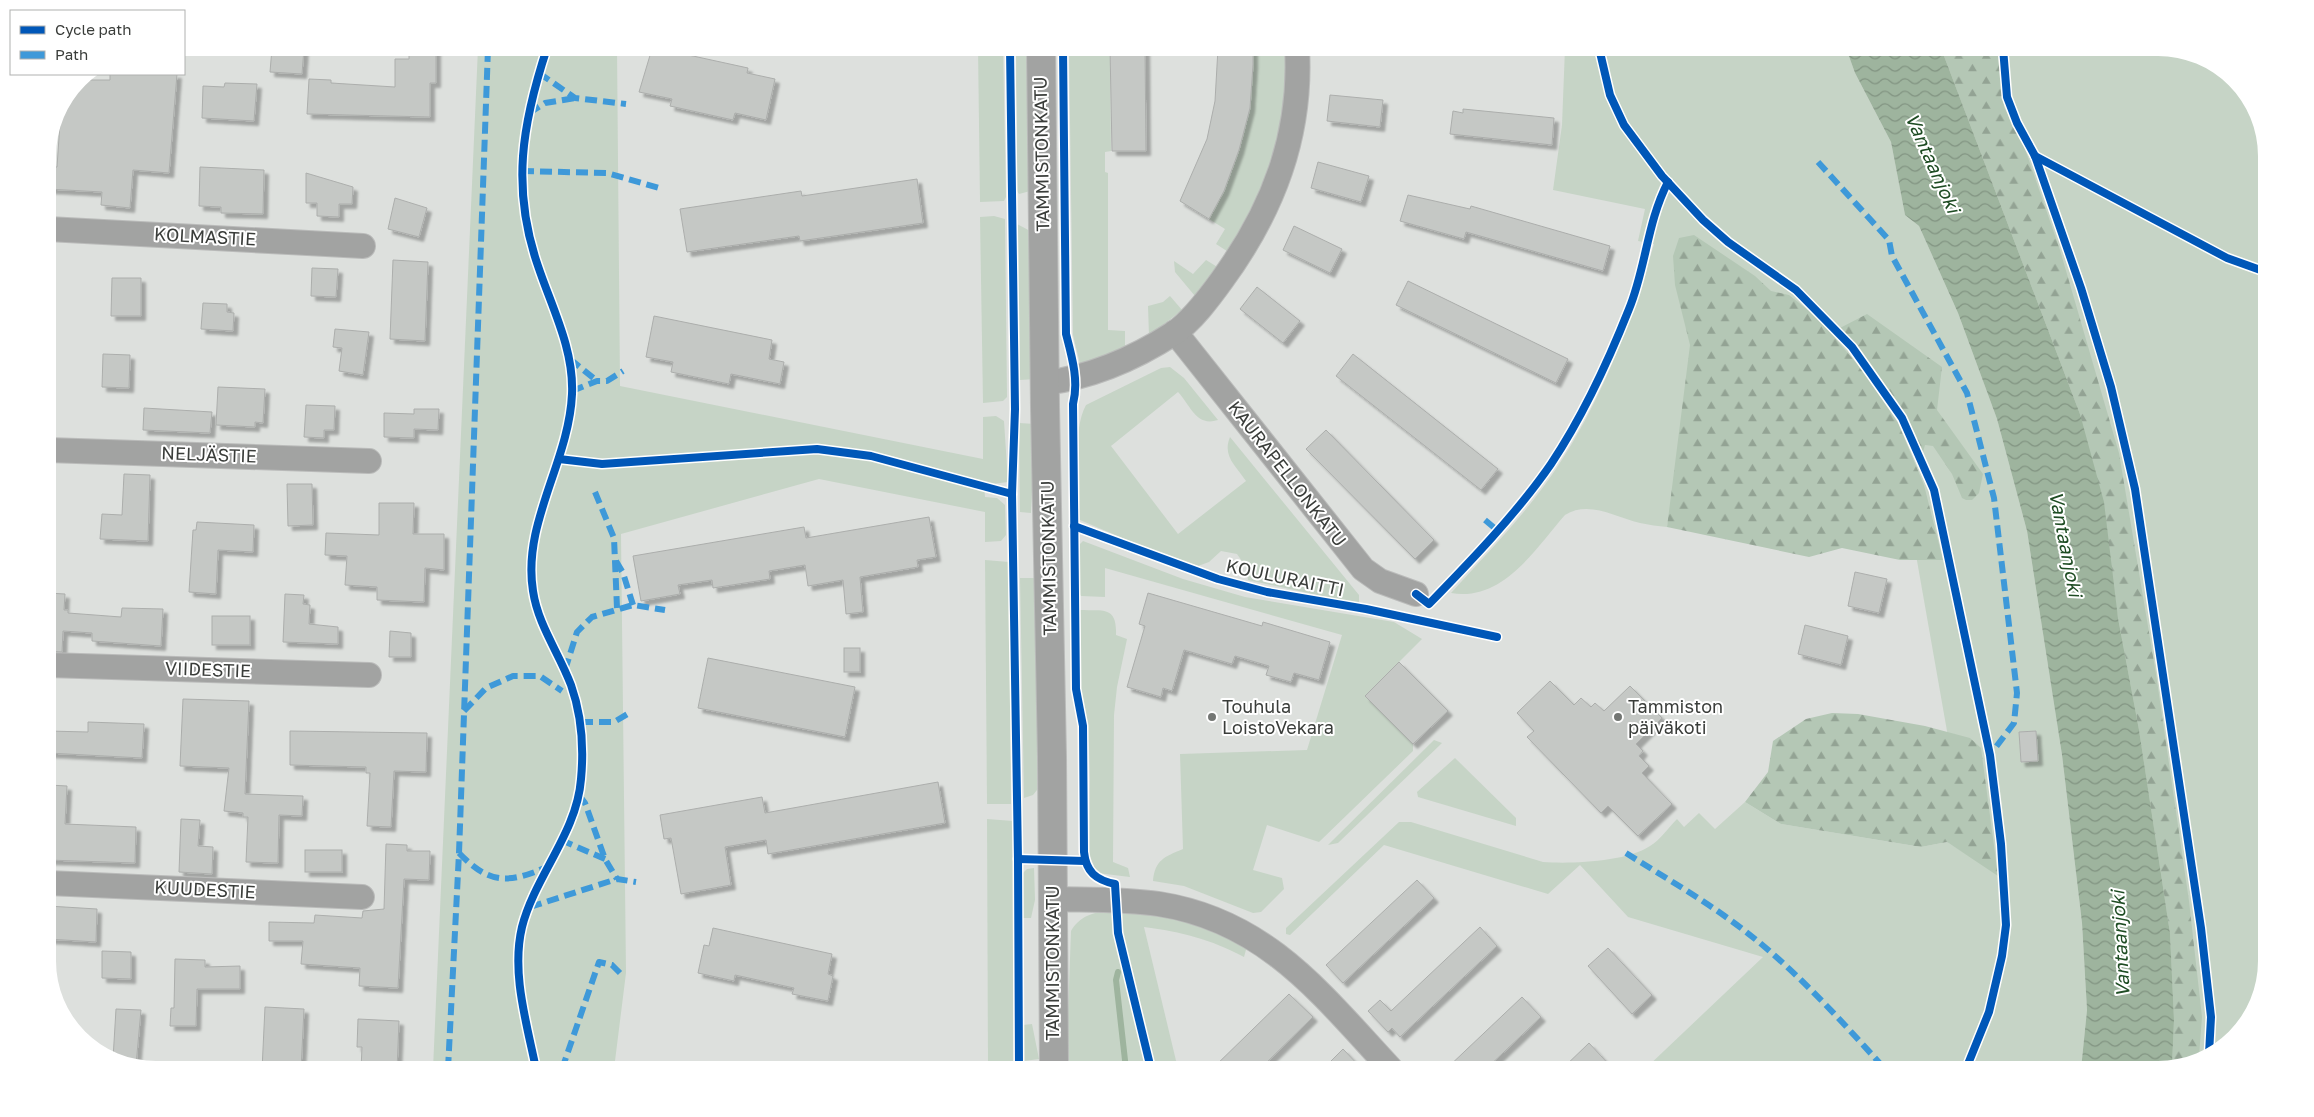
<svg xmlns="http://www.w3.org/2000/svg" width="2314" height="1117" viewBox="0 0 2314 1117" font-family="'Golos Text',sans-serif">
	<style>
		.green { fill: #c6d4c6 }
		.forest { fill: url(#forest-firs) }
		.water { fill: url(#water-waves) }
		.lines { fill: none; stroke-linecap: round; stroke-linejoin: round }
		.stream { stroke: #9eb49e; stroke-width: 6 }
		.building { fill: #c5c8c5; stroke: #acaeac; filter: url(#shadow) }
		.minor-casing { stroke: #babbba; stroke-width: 26 }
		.tertiary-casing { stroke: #babbba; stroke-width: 30 }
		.minor { stroke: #a2a3a2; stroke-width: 24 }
		.tertiary { stroke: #a2a3a2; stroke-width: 28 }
		.quiet { stroke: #3e99d9; stroke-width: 6; stroke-dasharray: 12 6; stroke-linecap: butt }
		.cycleway-casing { stroke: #fff; stroke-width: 11 }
		.cycleway { stroke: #0057b8; stroke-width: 8 }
		.poi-dot { fill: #737673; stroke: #fff; stroke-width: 2 }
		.labels { text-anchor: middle; stroke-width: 4; stroke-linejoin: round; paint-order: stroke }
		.street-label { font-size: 18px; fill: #3a3d3a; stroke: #fff }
		.poi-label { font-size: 18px; fill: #3a3d3a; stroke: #fff; text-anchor: start }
		.water-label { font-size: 19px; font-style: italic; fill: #1e4c23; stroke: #fff }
	</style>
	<defs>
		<pattern id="forest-firs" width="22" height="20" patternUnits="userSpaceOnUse" patternTransform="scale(1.25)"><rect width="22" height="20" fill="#b4c7b5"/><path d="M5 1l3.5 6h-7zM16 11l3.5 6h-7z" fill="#93a394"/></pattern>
		<pattern id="water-waves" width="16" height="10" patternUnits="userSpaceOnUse" patternTransform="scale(1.25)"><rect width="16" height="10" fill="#9eb49e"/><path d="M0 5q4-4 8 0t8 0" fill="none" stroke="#829482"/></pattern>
		<filter id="shadow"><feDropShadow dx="4.5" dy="4.5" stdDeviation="1" flood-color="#0004"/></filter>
	</defs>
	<rect width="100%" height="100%" fill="#dde0dd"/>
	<g class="green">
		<path d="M478,48H617L620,386L983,459V417L996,416L1004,421L1008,482L984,485L985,497L997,498L1005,505L1006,535L1001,541L985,542V512L819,479L621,534L626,973L614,1069H433Z"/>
		<path d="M978,48H1003L1006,197L1004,201L980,202Z"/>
		<path d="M1016,48H1032L1034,190L1019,194L1017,191Z"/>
		<path d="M1069,48H1110L1111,151L1105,152V172L1108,173V330L1125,331V350L1081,368L1073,335Z"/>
		<path d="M1253,48H1288L1283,126L1263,188L1230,253L1216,244L1225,229L1209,219C1239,166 1254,109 1253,48Z"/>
		<path d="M1565,48H1846L1855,73L1891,142L1905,215L1919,226L1958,313L1997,419L2027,531L2062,755L2082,923L2087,1010L2081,1069H1645L1763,957L1628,917L1580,865L1548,894L1384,845L1290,935L1286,934V928L1399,822H1411L1543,862C1571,864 1626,862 1650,846C1660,840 1669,827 1677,819L1684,827L1699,813L1715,829L1745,802L1781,824L1921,847L1947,842L1969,856L1916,555L1670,510L1667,527C1658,526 1649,525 1640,523C1615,517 1589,500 1565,515C1535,549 1503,602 1451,593C1487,553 1526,514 1556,469C1602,400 1631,323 1654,244L1638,241L1645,209L1553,190L1562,125Z"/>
		<path d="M1941,48H2157L2205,59L2248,96L2266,150V960L2255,1008L2218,1051L2172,1065L2170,933L2080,414Z"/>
		<path d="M994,216L1005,219L1007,397L1003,401L983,403L980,217Z"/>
		<path d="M1017,224L1034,233L1036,379L1020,380Z"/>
		<path d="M1206,260L1219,268L1195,296L1175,272L1174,261L1193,274Z"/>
		<path d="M1170,296L1182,310L1149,336L1148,306L1163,302Z"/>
		<path d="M1170,367L1184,378L1218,420C1196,427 1191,406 1178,392L1111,446L1178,534L1246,481C1236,466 1222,456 1230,437L1359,595V604L1248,580L1246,567L1237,554L1221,551L1209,562L1198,566L1153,551L1080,520C1077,491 1072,430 1086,405L1161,368Z"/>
		<path d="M1019,423L1035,424L1031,513L1020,512Z"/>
		<path d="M1083,541L1183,579L1245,597L1394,622L1422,639L1365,696L1413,744V751L1319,842L1267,825L1253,870L1282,878L1284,889L1261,912L1253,913L1184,886L1153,881C1155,860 1164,857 1183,849L1180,754L1307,750L1342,635L1105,568V597L1081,596L1079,593V545Z"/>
		<path d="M985,560L1009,562L1011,804H987Z"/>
		<path d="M1020,578H1034L1038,653L1037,790L1033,795L1024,798Z"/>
		<path d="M1080,610C1104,611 1117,606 1116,635L1127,639L1117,687L1114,715L1113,862L1128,868L1130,877L1097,873L1089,854L1090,780L1089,747L1081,688Z"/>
		<path d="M1434,740L1442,743L1338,843L1328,845Z"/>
		<path d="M1455,758L1516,818V826L1418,797L1417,792Z"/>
		<path d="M987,819L1013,821V1069H988Z"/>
		<path d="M1034,868L1035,900L1031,918H1023V873L1027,869Z"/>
		<path d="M1142,911L1184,919L1247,946L1244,957C1210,939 1182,932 1144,927L1178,1069H1066L1071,931C1085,906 1118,911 1142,911Z"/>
		<path d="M1032,1024L1039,1059L1024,1061L1023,1025Z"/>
	</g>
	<g class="forest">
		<path d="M1941,48H1997L2004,107L2024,146L2060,250L2119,453L2156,674L2189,901L2202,1017L2199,1057L2172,1065L2174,1020L2170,933L2139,730L2080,414Z"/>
		<path d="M1694,235L1755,276L1771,291L1789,295L1818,318L1863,371L1898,423L1924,485L1943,560H1900L1842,548L1809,557L1667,527L1690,345L1675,285L1673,256L1679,238Z"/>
		<path d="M1867,314L1942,367L1937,410L1983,474L1979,493L1972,500H1966L1962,498L1952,474L1933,446L1925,445L1923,452L1924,457C1903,410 1876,365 1840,328Z"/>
		<path d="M1832,713L1858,714L1925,726L1970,738L1981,748L1998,876L1947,842L1921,847L1781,824L1745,802L1768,772L1773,741L1806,719Z"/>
	</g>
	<path class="water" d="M1846,48H1941L2080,414L2104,502L2118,618L2139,730L2170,933L2174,1020L2172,1065L2158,1069H2081L2087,1010L2082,923L2062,755L2027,531L1997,419L1958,313L1919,226L1905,215L1891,142L1855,73Z"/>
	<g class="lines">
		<path class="stream" d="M1118,972L1116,980L1126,1069"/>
	</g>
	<g class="building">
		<path d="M272,48H304L302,74L270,72Z"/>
		<path d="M409,48H436V83H430V117L307,114L309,79L331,80V83L395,87V59H409Z"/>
		<path d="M1110,48H1145L1146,151H1112Z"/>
		<path d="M1218,48H1253V65L1250,108L1239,150L1224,191L1209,219L1180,201L1207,139L1215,101Z"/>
		<path d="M661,49L748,68L747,73L775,79L766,120L735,113L733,120L670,106L672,99L639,92L651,52L660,54Z"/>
		<path d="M110,74H177L169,173L133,170L130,208L101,205L102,192L48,189V167H57L61,108L79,80H110Z"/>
		<path d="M225,83L257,84L254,121L202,118L203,86L224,87Z"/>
		<path d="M1330,95L1383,100L1380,127L1327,121Z"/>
		<path d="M1463,109L1554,118L1552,145L1450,134L1453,111L1463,113Z"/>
		<path d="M1318,162L1369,176L1361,202L1311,188Z"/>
		<path d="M200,167L264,170L263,214L221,213V207L199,206Z"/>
		<path d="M306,173L353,187L352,204H339V217L317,216V203H306Z"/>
		<path d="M917,179L923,223L800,241L799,236L687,252L680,209L801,191L802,196Z"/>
		<path d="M1408,195L1470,209L1471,206L1610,246L1603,271L1466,232L1464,239L1400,221Z"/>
		<path d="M395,198L427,208L419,237L388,229Z"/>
		<path d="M1294,226L1342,249L1330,273L1283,250Z"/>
		<path d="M393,260L428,262L425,341L390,339Z"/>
		<path d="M312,268L338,269L336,297L311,296Z"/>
		<path d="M112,278H141V316H111Z"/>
		<path d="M1408,281L1568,359L1556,383L1396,305Z"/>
		<path d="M1257,287L1300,321L1283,343L1240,309Z"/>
		<path d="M203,303L227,304V312L234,313L233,331L201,329Z"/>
		<path d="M654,316L772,340L769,359L784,362L780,384L731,374L729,384L671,372L673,362L646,357Z"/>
		<path d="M335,329L369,332L363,375L339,371L342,348L333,347Z"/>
		<path d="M103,354L130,355L129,388L102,387Z"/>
		<path d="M1353,354L1498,469L1481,490L1336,376Z"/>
		<path d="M218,387L265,389L263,423L255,422V427L216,425Z"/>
		<path d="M306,405L335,406L334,430H324V438L304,437Z"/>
		<path d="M144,408L212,412L210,433L143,430Z"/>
		<path d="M414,409H439L438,430L414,429V438L384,437V413L414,414Z"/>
		<path d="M1326,430L1434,540L1415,559L1306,449Z"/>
		<path d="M124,474L150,475L148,541L100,539L102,514L122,515Z"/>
		<path d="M287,484H312L313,525L288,526Z"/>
		<path d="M379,503H414L413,534H444V570L425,568L424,602L377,600V587L345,585L347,556L325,555L326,533L379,535Z"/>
		<path d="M929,517L936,557L917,560L918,567L860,577L863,612L846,614L843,580L808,586L805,565L769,571L770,579L713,588L712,580L678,585L680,594L641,601L633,556L804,527L806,538Z"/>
		<path d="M197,522L254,525L253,552L218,550L216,594L189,592L193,530H196Z"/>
		<path d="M1855,572L1887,579L1879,613L1848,606Z"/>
		<path d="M48,593L65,594L64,610H68V613L121,617L122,608L163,609L161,646L92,641V633L63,631L62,652L48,651Z"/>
		<path d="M1148,593L1262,626L1263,622L1330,642L1319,680L1294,673L1291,682L1266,675L1269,666L1235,656L1232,664L1184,650L1172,691L1163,688L1161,697L1127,687L1145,626L1139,624Z"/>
		<path d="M285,594L304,595L303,604L310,605L309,624L338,627V644L283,642Z"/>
		<rect x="212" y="616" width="38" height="29"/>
		<path d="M1805,625L1848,636L1841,665L1798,654Z"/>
		<path d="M390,631L411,633V657H389Z"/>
		<rect x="844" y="648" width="16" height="24"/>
		<path d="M708,658L855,687L845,737L698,708Z"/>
		<path d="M1399,662L1448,711L1413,744L1365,696Z"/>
		<path d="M1550,681L1574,705L1581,698L1591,707L1595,703L1604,711L1630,686L1662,718L1636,744L1643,751L1639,756L1649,766L1642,773L1672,804L1638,836L1608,806L1601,813L1527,737L1534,731L1517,713Z"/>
		<path d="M183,699L249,701L245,794L303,796L302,816L279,815L278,863L246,862L248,817H243V813L224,811L229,768L180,766Z"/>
		<path d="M88,722L144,724L142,758L48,753V731L88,732Z"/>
		<path d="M290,731L427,733L426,772L394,771L391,827L367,826L370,773H366V767L290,765Z"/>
		<path d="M2036,731L2038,761L2021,762L2019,732Z"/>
		<path d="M938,782L945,823L768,854L766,840L725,847L731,885L681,894L671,838L664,839L660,815L762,797L765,813Z"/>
		<path d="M49,785L67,786L65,824L136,827L135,863L48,860Z"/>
		<path d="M181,819L200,820L198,846L213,847L212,874L179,872Z"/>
		<path d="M386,844L407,845V851H430L429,880L404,879L398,988L359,986L360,968L301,964L303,941H269V922L314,923L315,915L362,918L363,911L384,909Z"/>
		<rect x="305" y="850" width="37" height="22"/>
		<path d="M1417,880L1434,898L1343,983L1326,965Z"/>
		<path d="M48,906L97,909L96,942L48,939Z"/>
		<path d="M1480,927L1497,946L1400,1037L1392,1028L1388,1032L1368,1011L1380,1000L1391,1011Z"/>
		<path d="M713,928L832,954L828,974L833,976L828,1001L792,994L794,988L735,975L734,981L698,973L704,945L709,946Z"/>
		<path d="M1608,948L1652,995L1632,1014L1588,966Z"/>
		<path d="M102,951L131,952V979L102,978Z"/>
		<path d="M175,959L205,960V967L240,966V989H197L196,1026H170L171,1008H174Z"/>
		<path d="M1289,994L1313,1017L1259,1070H1211Z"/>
		<path d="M1522,997L1541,1017L1485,1070H1445Z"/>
		<path d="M265,1007L304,1009L301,1070H262Z"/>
		<path d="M116,1009L141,1010L136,1065L113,1059Z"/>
		<path d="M358,1019L399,1021L397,1070H361L362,1047H357Z"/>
		<path d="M1589,1043L1614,1070H1561Z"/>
		<path d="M1343,1049L1363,1070H1322Z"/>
	</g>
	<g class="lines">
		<defs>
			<g id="minor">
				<path d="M48,229L363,246"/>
				<path d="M1175,332L1363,569L1380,581L1416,594"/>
				<path d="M1045,383C1092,377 1134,359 1174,333C1192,321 1209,298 1222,280C1273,210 1302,135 1297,48"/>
				<path d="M48,450L369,461"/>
				<path d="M48,665L369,675"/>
				<path d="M48,883L362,897"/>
				<path d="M1053,899C1088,900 1124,899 1159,904C1267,921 1322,995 1391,1069"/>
			</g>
			<path id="tertiary" d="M1041,48L1045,407L1052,757L1054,1069"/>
		</defs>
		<use href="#minor" class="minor-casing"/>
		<use href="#tertiary" class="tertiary-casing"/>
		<use href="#minor" class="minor"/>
		<use href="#tertiary" class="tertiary"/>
		<g class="quiet">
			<path d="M539,73L575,98L626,104"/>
			<path d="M529,113L545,103L575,98"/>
			<path d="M1818,162L1889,240L1892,256L1967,393L1994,498L2017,693L2014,723L1990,755"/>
			<path d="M522,171L607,173L659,188"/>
			<path d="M570,359L597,381"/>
			<path d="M572,391L597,381H607L623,371"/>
			<path d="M595,492L614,538L617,608"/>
			<path d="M1485,520L1497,530"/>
			<path d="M616,561L623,573L633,605"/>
			<path d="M565,670L577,632L592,617L633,605L665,610"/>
			<path d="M464,711L486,688L513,676H540L562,691"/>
			<path d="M581,722H614L631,712"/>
			<path d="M579,795L585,803L605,859L617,879"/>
			<path d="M561,840L605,859"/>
			<path d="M459,853C489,884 508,884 547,867"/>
			<path d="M1626,853C1659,874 1694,894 1726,917C1786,959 1836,1015 1885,1069"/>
			<path d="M530,907L617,879L636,882"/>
			<path d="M448,1069L459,853L488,48"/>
			<path d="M562,1069L599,962L612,965L620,973"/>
		</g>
		<defs>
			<g id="cycleway">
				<path d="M1010,48L1015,409L1012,494L1018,859L1019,1069"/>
				<path d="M1063,48L1066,334C1072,357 1079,381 1073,404L1076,689L1083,726L1084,852C1086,872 1096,880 1115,884L1118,933L1151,1069"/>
				<path d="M1599,48L1610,95L1624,125L1662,176L1703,220L1728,242L1796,290L1852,347L1902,418L1934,490L1990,755L2001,844L2006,925L2002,956L1989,1012L1966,1069"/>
				<path d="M2003,48L2007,97L2017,123L2035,156L2081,288L2111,387L2135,489L2201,928L2211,1017L2209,1054"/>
				<path d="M2035,156L2227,258L2266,272"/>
				<path d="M559,459L602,464L817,449L871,456L1012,494"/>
				<path d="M1074,526L1218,579L1267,592L1366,609L1497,637"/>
				<path d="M1416,594L1429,604C1470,562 1518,512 1551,464C1583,416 1608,362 1629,309C1646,268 1647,222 1668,182"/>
				<path d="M1018,859L1085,861"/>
				<path d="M536,1069C527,1024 511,973 522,927C535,876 577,833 581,779C584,747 582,716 571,685C559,653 538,625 533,591C522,523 569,462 572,394C574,349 552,308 538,266C511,188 522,124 547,48"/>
			</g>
		</defs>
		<use href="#cycleway" class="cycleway-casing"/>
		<use href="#cycleway" class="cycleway"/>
	</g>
	<g class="poi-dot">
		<circle cx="1212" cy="717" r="5"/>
		<circle cx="1618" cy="717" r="5"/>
	</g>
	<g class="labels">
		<g class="street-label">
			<text transform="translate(1042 154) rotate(-91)" y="6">TAMMISTONKATU</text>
			<text transform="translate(205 237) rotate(3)" y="6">KOLMASTIE</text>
			<text transform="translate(209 455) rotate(2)" y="6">NELJÄSTIE</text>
			<text transform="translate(1287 474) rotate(52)" y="6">KAURAPELLONKATU</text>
			<text transform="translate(1049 558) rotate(-91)" y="6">TAMMISTONKATU</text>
			<text transform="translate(1285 578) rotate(12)" y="6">KOULURAITTI</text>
			<text transform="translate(208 670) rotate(2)" y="6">VIIDESTIE</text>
			<text transform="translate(205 890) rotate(3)" y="6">KUUDESTIE</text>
			<text transform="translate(1053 963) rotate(-90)" y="6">TAMMISTONKATU</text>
		</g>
		<g class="poi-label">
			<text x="1222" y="713">Touhula<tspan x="1222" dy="21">LoistoVekara</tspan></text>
			<text x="1628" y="713">Tammiston<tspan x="1628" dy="21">päiväkoti</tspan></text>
		</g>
		<g class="water-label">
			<text transform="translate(1933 163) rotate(66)" y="7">Vantaanjoki</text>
			<text transform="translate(2066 544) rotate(79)" y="7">Vantaanjoki</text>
			<text transform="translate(2120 944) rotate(-93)" y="7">Vantaanjoki</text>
		</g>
	</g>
	<path d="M0 0H2314V1117H0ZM156 56H2158A100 100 0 0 1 2258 156V961A100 100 0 0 1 2158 1061H156A100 100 0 0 1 56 961V156A100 100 0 0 1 156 56Z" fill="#fff" fill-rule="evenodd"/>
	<rect x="10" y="10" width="175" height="65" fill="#ffffff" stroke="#b0b1b0"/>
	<rect x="20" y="26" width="25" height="8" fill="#0057b8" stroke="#b0b1b0"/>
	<text x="55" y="35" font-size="15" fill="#3a3d3a">Cycle path</text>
	<rect x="20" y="51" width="25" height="8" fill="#3e99d9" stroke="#b0b1b0"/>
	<text x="55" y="60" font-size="15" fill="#3a3d3a">Path</text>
</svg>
